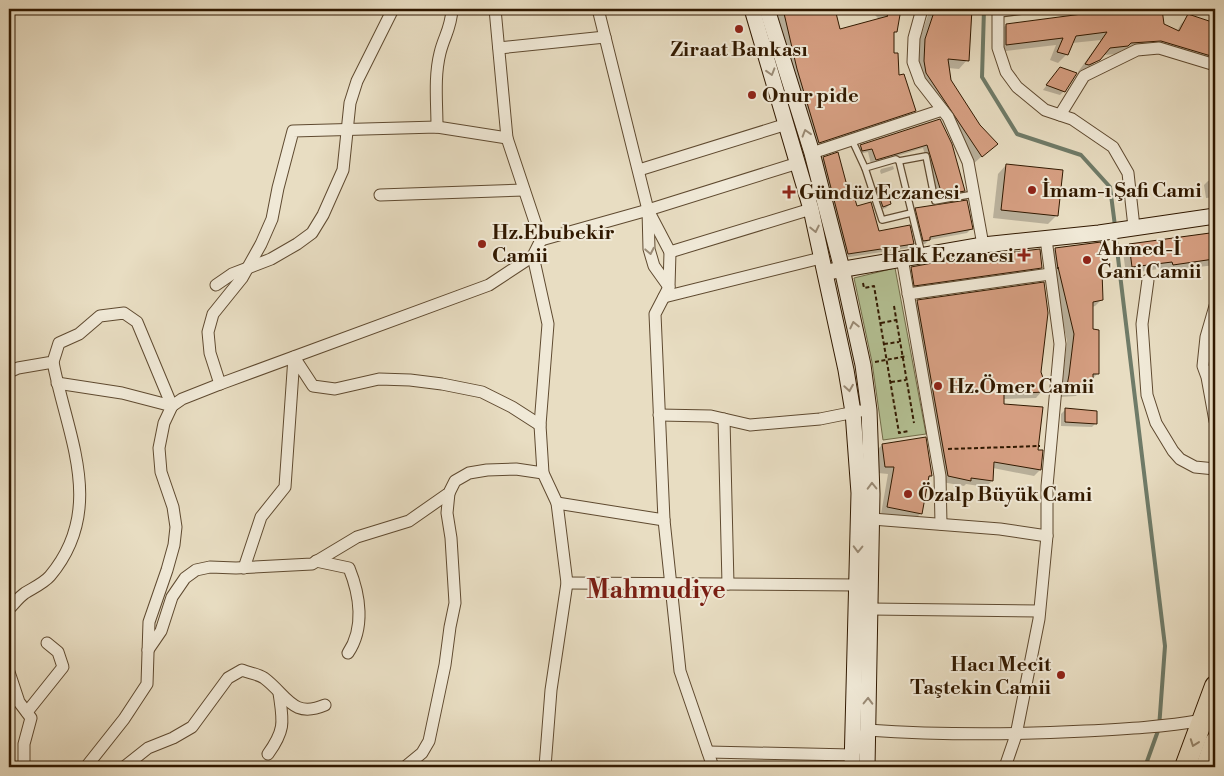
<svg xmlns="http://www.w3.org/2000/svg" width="1224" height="776" viewBox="0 0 1224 776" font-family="'Libre Bodoni',serif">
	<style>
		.green { fill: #b4c194; stroke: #726d4a }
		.shadow { fill: #0003 }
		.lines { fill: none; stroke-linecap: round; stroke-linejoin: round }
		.stream { stroke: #6f7b68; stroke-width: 4 }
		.building { fill: #d69f82; stroke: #311900 }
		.lane-casing { stroke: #5f4a30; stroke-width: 8 }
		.street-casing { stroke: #5f4a30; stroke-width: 13 }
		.secondary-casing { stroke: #311900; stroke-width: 17 }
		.highway-casing { stroke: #311900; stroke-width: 22 }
		.path { stroke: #311900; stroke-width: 2; stroke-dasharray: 4 2.5; stroke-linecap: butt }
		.lane { stroke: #f0e9d7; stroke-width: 5.5 }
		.street { stroke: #f0e9d7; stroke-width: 11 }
		.secondary { stroke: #f0e9d7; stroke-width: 15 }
		.highway { stroke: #e8ddc2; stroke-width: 20 }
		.oneway { stroke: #9a8b76 }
		.oneway2 { stroke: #96856b }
		.poi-dot { fill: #8f2418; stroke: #f0e9d7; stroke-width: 2 }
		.labels { text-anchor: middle; stroke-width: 4; stroke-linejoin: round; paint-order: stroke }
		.poi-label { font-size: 20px; font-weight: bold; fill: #311900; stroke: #f0e9d7; text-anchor: start }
		.district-label { font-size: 25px; font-weight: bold; fill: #7a1f14; stroke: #f0e9d7 }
	</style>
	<rect width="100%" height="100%" fill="#e8ddc2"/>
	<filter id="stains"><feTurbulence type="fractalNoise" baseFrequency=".004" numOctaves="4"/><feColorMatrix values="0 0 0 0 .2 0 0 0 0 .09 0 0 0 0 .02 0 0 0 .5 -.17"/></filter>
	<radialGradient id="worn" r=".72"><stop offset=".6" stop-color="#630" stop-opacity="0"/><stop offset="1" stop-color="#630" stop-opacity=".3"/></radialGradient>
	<path class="green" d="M895,268L926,434L883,440L872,362L854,278Z"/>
	<g class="shadow">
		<path d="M776,9H834L840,31L880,20L869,9H901L895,32L893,34V55L898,77L914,110L908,116L813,148L804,119Z"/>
		<path d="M930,9H971L967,60L959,69L948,68L950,80L979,126L996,144L973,164L918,81L917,48Z"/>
		<path d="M1129,9H1161L1163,24L1177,31L1181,24L1189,16L1215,24V46L1210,55L1202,63L1150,48L1122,50L1118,54L1102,55L1090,68L1080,73L1078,72L1101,40L1072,43L1066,55L1058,63L1050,60L1056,45L998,52V33L1006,25Z"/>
		<path d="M1060,68L1064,91L1060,95L1043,90Z"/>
		<path d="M939,120L963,190L959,194L938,199L923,148L871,164L868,152L858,154L856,150L861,146Z"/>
		<path d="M823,158L856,208L878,232L913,243L908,248L843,258L819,163Z"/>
		<path d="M1006,165L1057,215L1048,224L993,218L998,174Z"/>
		<path d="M893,166L894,169L892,170L881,174L880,171L881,169Z"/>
		<path d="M1215,180V197L1206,198L1204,185L1208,181Z"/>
		<path d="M877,189L890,204L886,208L879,210L873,193Z"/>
		<path d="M916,209L971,229L967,233L929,240L925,244H920L912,213Z"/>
		<path d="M1215,233V265L1166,271L1165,268L1126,274L1123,252L1130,245Z"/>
		<path d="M1055,249L1102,299L1095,306L1092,307L1091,330L1098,373L1076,396L1060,397L1067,341L1048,256Z"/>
		<path d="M1041,267L1037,271L911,289L908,272L912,268Z"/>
		<path d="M918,301L1040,372L1042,391L1036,398L1003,399V405L1040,470L1034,476L993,468L992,481L986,487L966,484L964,486L942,482L911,308Z"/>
		<path d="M1065,410L1096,423L1092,427L1061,426V414Z"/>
		<path d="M925,439L931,476L927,480L921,513L914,520L881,514L888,474L878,473L875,452L882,445Z"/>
	</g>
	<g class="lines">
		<g class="stream">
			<path d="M984,9L982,77L1017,134L1081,155L1110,187L1115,226"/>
			<path d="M1115,233L1165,646L1159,728L1145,767"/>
		</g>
	</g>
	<g class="building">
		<path d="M783,9H835L840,29L888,16L880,9H901L897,32H894V53H898L899,75L904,74L916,111L819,143L797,69Z"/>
		<path d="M935,9H972L969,61L948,59L951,80L980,125L998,144L982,157L926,73L924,61L925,39Z"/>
		<path d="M1120,9H1162L1164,24L1179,31L1188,14L1215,23V49L1211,56L1161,41L1131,43L1128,46L1110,48L1100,60L1089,65L1085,64L1107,32L1076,36L1068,55L1057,52L1063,38L1006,45V24Z"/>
		<path d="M1060,67L1077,73L1065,92L1046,85Z"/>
		<path d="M940,119L952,144L965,191L942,195L927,145L876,160L872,149L862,151L861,147L860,145Z"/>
		<path d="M838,152L850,197L854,196L857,206L871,202L879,231L910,225L914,244L848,254L823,157Z"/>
		<path d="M1006,164L1063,170L1058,216L1001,210Z"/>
		<path d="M886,185L891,204L883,207L876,188Z"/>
		<path d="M967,200L973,229L930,237V240L923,241L915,208Z"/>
		<path d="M1210,233L1214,259L1173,265L1172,262L1132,267L1129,244Z"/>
		<path d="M1101,242L1103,300L1093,302V329L1099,330V374H1093V380L1084,390L1066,391L1069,375L1074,334L1058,267V269L1055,248Z"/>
		<path d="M1040,249L1042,268L914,286L911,267L954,259Z"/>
		<path d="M1044,282L1048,313L1041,372L1044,381V392L1004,394V404L1043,407L1038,450H1043L1041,470L994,462L993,481L971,478V481L948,476L917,300Z"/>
		<path d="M1065,408L1097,411V424L1065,422Z"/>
		<path d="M926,437L932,476H929L922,514L887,507L894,467H885L882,444Z"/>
	</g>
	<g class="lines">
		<defs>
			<g id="lane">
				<path d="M998,14L1037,9"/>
				<path d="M852,140L865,168L882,220L911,213"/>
				<path d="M865,168L896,159L899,161"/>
				<path d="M922,255L899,161L926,156L935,201L974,194"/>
			</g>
			<g id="street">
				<path d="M495,9L507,138L541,240L533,256L548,324L540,425L543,473L557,503L567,583L551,690L545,767"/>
				<path d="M598,9L648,210L649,249L654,266L669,287"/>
				<path d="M922,9L914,38L913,62L920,81L948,117L968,162L983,245"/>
				<path d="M998,9V48L1006,72L1017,87L1045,110L1072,119L1113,147L1128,173L1134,227"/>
				<path d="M499,48L605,37"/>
				<path d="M1060,115L1084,76L1137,50L1159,48L1215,65"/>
				<path d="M437,127C437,103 434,77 440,53C444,36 451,29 452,9"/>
				<path d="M812,153L942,110"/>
				<path d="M639,170L787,124"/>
				<path d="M380,195L524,190"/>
				<path d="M648,210L670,252L669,287L655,314L664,520L680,671L713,767"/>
				<path d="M541,240L648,210L798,163"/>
				<path d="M670,252L811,209"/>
				<path d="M902,258L940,476L941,524"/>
				<path d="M1148,280L1142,324L1147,395L1156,423L1173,451L1180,459L1195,467L1215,469"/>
				<path d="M216,285L232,274L271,259L297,244L312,233L323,215L343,170L350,103L357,81L393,9"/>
				<path d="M908,294L1050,274"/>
				<path d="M664,297L821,258"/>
				<path d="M1215,306L1206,337L1203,366L1207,377L1215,421"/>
				<path d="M9,372L18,368L53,362L59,343L79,334L100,316L124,313L137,322L172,406"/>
				<path d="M57,383L122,393L172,406"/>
				<path d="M220,384L210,353L208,332L213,314L242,278L261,244L272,219L278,188L293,131L437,127L507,138"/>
				<path d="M659,415L711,416L750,425L820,419L860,411"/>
				<path d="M724,419L728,584"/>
				<path d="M557,503L664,520"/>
				<path d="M872,519L1000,529L1047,536"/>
				<path d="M316,561L349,568C360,595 365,628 348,653"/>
				<path d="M244,568L261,517L285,487L294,357L313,386L335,389L379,379L410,380L442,384L482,392L512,407L540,425"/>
				<path d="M567,583L857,585"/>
				<path d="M9,609C14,604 19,597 25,593C33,588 44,583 50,576C107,508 67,436 53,362"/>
				<path d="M870,609L1039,611"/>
				<path d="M148,650L161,631L172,597L185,578L196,570L210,567L236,568L312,564L357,537L409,521L449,493L455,481L469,473L487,470L516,469L543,473"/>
				<path d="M9,672L19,702L31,718L24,744V767"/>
				<path d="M27,712L63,667L58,652L47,643"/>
				<path d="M864,736L867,730C940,735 1012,735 1085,731C1125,729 1164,727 1203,720"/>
				<path d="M708,752L852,755L856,749"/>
				<path d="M268,754C286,729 283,721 279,693"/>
				<path d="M86,767L124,719L147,684L149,622L167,570L174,545L176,527L173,507L161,472L159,448L164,423L172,406L182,399L220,384L489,285L533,256"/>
				<path d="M124,767L148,748L173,738L192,727L228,678L242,670C249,673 258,674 264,678C287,695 292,719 325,705"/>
				<path d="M405,767L422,753L429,741L445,665L450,627L455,603L451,538L447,513L449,493"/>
				<path d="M1005,767L1016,735L1039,619L1047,536V486L1060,344L1046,239"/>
			</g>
			<g id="secondary">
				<path d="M752,9L811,209L846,370L853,412L859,493L852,767"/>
				<path d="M767,9L812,153L842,269L863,365L869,410L872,494L867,767"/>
				<path d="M833,271L983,245L1099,233L1215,216"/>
			</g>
			<g id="highway">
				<path d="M1185,767L1215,686"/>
				<path d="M1206,767L1215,742"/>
			</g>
		</defs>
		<use href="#lane" class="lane-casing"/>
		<use href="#street" class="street-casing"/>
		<use href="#secondary" class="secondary-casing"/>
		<use href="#highway" class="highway-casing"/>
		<g class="path">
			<path d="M863,283L864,288L874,286L899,433L909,431"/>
			<path d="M894,306L914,423"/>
			<path d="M881,323L896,320"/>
			<path d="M884,344L899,342"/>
			<path d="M875,362L907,356"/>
			<path d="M891,382L906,380"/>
			<path d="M948,449L1040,446"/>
		</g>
		<use href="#lane" class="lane"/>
		<use href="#street" class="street"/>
		<use href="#secondary" class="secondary"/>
		<use href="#highway" class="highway"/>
	</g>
	<defs><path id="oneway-chevron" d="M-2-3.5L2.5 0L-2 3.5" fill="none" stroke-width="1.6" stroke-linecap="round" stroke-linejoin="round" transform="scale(1.25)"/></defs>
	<g class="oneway">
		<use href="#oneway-chevron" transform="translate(771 72) rotate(73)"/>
		<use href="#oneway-chevron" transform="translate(806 133) rotate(-107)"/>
		<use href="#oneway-chevron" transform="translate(815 229) rotate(78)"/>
		<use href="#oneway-chevron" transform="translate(650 251) rotate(79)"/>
		<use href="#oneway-chevron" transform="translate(854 325) rotate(-103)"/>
		<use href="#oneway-chevron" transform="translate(849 388) rotate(81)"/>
		<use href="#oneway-chevron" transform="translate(872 486) rotate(-91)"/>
		<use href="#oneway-chevron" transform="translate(858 549) rotate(91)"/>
		<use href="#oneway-chevron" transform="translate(868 701) rotate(-89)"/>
	</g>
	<use class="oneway2" href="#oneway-chevron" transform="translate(1194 743) rotate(110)"/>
	<g class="poi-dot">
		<circle cx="739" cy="29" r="5"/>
		<circle cx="752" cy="95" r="5"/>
		<circle cx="1032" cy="190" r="5"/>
		<path d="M786.5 184.5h5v5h5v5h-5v5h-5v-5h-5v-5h5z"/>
		<circle cx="482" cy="244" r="5"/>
		<path d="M1021.5 247.5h5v5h5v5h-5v5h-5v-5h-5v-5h5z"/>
		<circle cx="1087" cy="260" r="5"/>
		<circle cx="938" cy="386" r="5"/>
		<circle cx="908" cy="494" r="5"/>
		<circle cx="1061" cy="675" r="5"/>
	</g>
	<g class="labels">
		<g class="poi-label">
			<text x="739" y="56" text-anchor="middle">Ziraat Bankası</text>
			<text x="762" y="102">Onur pide</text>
			<text x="1042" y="197">İmam-ı Şafi Cami</text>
			<text x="799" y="199">Gündüz Eczanesi</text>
			<text x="492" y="239">Hz.Ebubekir<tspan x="492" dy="23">Camii</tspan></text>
			<text x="1097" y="255">Ahmed-İ<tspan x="1097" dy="23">Ğani Camii</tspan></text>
			<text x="1014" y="262" text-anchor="end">Halk Eczanesi</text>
			<text x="948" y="393">Hz.Ömer Camii</text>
			<text x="918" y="501">Özalp Büyük Cami</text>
			<text x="1051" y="671" text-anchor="end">Hacı Mecit<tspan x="1051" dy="23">Taştekin Camii</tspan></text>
		</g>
		<g class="district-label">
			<text x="656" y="598">Mahmudiye</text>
		</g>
	</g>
	<rect width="1224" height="776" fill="none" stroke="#e8ddc2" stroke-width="30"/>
	<rect x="10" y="10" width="1204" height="756" fill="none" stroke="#311900" stroke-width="2.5"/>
	<rect x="15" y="15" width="1194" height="746" fill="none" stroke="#311900"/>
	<rect width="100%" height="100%" filter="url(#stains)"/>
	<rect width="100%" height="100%" fill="url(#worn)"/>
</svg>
